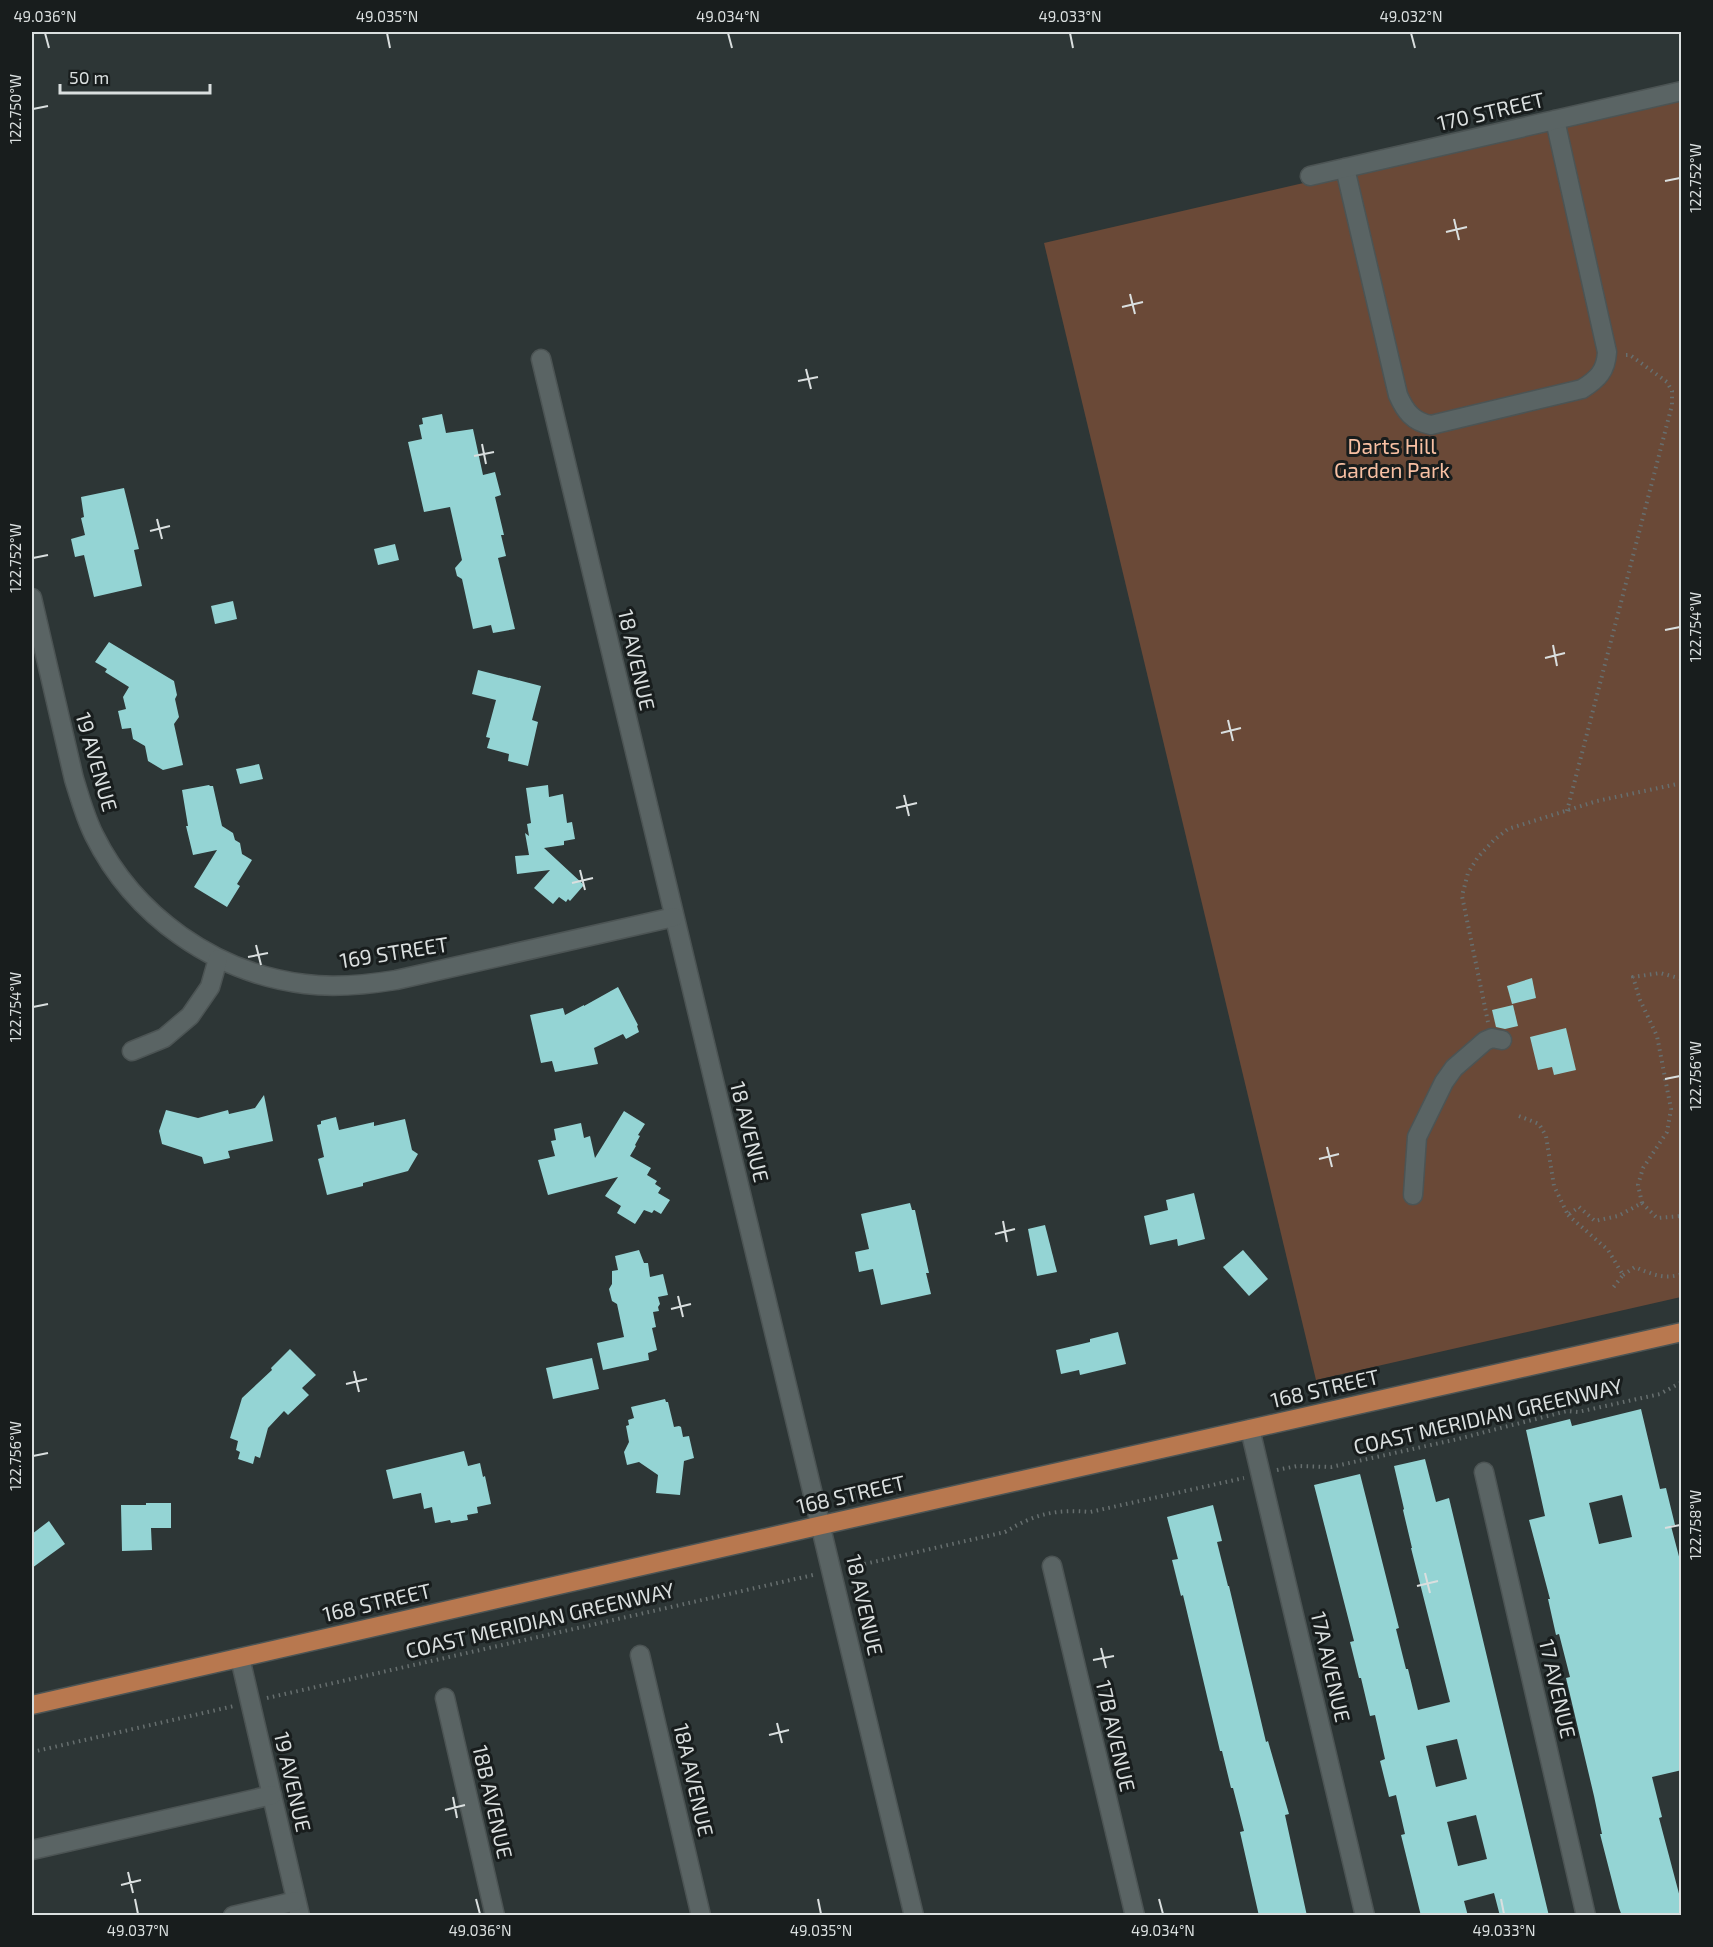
<svg xmlns="http://www.w3.org/2000/svg" width="1713" height="1947" viewBox="0 0 1713 1947" font-family="'Exo 2',sans-serif">
	<style>
		.green { fill: #6a4937 }
		.building { fill: #94d4d4; fill-rule: evenodd }
		.lines { fill: none; stroke-linecap: round; stroke-linejoin: round }
		.minor-casing { stroke: #4c5454; stroke-width: 21 }
		.major-casing { stroke: #4c5454; stroke-width: 21 }
		.path { stroke: #676f6f; stroke-width: 4; stroke-dasharray: 1.5 4.5; stroke-linecap: butt }
		.minor { stroke: #5a6464; stroke-width: 18 }
		.major { stroke: #b8784f; stroke-width: 18 }
		.ticks { fill: none; stroke: #dadfdf; stroke-width: 2 }
		.labels { text-anchor: middle; stroke-width: 6; stroke-linejoin: round; paint-order: stroke }
		.street-label { font-size: 21px; fill: #dadfdf; stroke: #181d1d }
		.park-label { font-size: 21px; fill: #f8c0a3; stroke: #181d1d }
		.neatline { fill: none; stroke: #dadfdf; stroke-width: 2 }
		.ticks-label { font-size: 15px; text-anchor: middle; fill: #dadfdf }
	</style>
	<rect width="100%" height="100%" fill="#2d3636"/>
	<path class="green" d="M1680,96L1681,1297L1316,1380L1044,243Z"/>
	<g class="building">
		<path d="M442,414L446,433L473,429L483,475L495,472L501,495L495,497L504,535H501L506,556L498,558L515,629L493,633L491,625L473,629L462,579L457,576L455,568L462,560L450,507L424,512L408,442L422,439L419,425L423,424L422,418Z"/>
		<path d="M124,488L139,549L134,550L142,586L94,597L84,555L75,557L71,539L85,535L81,518L84,517L81,497Z"/>
		<path d="M395,544L399,560L378,565L374,549Z"/>
		<path d="M233,601L237,619L215,624L211,606Z"/>
		<path d="M109,642L174,681L177,695L175,699L179,717L174,724L183,765L163,770L148,761L145,746L133,739L131,728L122,729L118,711L126,709L123,697L129,687L105,672L107,669L95,662Z"/>
		<path d="M478,670L541,686L532,720L538,722L528,766L508,761L509,754L487,748L490,738L486,737L496,700L472,694Z"/>
		<path d="M259,764L263,779L240,784L236,769Z"/>
		<path d="M209,785L210,786H213L222,826L233,833L235,840L240,843L242,854L252,860L237,884L240,886L227,907L194,887L217,850L193,855L186,826H188L182,790Z"/>
		<path d="M548,785L549,797L563,794L567,823L572,822L575,839L564,841V845L544,848L584,885L570,901L568,899L566,902L559,897L553,904L534,888L550,870L517,874L515,856L529,855L525,833L529,836L527,824L531,823L526,788Z"/>
		<path d="M1532,978L1536,998L1512,1004L1507,986Z"/>
		<path d="M618,987L638,1025L637,1026L639,1032L626,1039L623,1034L594,1048L598,1064L555,1072L552,1061L541,1063L530,1015L563,1008L565,1015L584,1005V1006Z"/>
		<path d="M1513,1005L1518,1026L1505,1029L1496,1027L1492,1010Z"/>
		<path d="M1566,1028L1576,1070L1554,1075L1552,1067L1538,1070L1530,1037Z"/>
		<path d="M264,1095L273,1141L228,1151L230,1158L204,1164L202,1157L162,1144L159,1131L166,1110L198,1118L228,1110L229,1114L255,1108Z"/>
		<path d="M624,1111L645,1124L638,1135L640,1136L635,1145L636,1146L630,1156L651,1168L647,1175L657,1181L655,1184L661,1188L658,1193L670,1200L661,1214L654,1210L652,1213L644,1210L635,1224L617,1213L621,1206L605,1196L618,1177L548,1195L538,1160L555,1156L551,1141L556,1140L554,1129L581,1123L584,1138L590,1136L595,1158Z"/>
		<path d="M336,1117L339,1130L374,1122V1126L405,1119L412,1150L418,1154L408,1171L363,1183V1186L327,1195L318,1159L324,1157L317,1125L321,1124V1121Z"/>
		<path d="M1194,1193L1205,1239L1178,1246L1177,1239L1150,1245L1144,1216L1168,1210L1166,1200Z"/>
		<path d="M910,1203L912,1210H915L918,1224L929,1273H926L931,1294L881,1305L873,1269L859,1272L855,1252L869,1249L861,1214Z"/>
		<path d="M1045,1225L1057,1272L1037,1276L1028,1229Z"/>
		<path d="M639,1250L644,1263H648L650,1277L663,1274L668,1295L658,1297L660,1304L658,1307L659,1311L653,1312L656,1327L652,1328L657,1350L648,1353L649,1360L603,1370L597,1343L624,1337L617,1304L612,1301L609,1289L612,1284V1271L618,1270L615,1256Z"/>
		<path d="M1243,1250L1268,1279L1249,1296L1223,1267Z"/>
		<path d="M1118,1332L1126,1364L1080,1375L1079,1370L1061,1374L1056,1350L1090,1342V1339Z"/>
		<path d="M290,1349L316,1375L302,1388L309,1395L288,1415L284,1411L268,1428L260,1458L255,1456L253,1464L238,1459L240,1452L236,1450L238,1441L230,1438L242,1398L272,1370L271,1368Z"/>
		<path d="M592,1358L599,1389L553,1399L546,1368Z"/>
		<path d="M665,1399L666,1402H668L674,1427L679,1426L681,1427L683,1437L689,1436L694,1458L684,1461L680,1495L656,1493L658,1475L639,1462L627,1465L624,1452L629,1442L626,1426L629,1425L628,1420L634,1418L631,1407Z"/>
		<path d="M1641,1409L1660,1489L1666,1488L1675,1525L1671,1526L1682,1568V1770L1652,1777L1662,1817L1659,1818L1682,1905V1916H1622L1619,1908L1600,1834H1602L1594,1796L1566,1678L1570,1677L1559,1634L1556,1635L1548,1599H1550L1529,1520L1545,1516L1526,1430L1570,1419L1572,1426ZM1622,1495L1632,1537L1599,1544L1589,1503Z"/>
		<path d="M464,1451L468,1466L480,1463L483,1477L485,1476L491,1504L477,1507L478,1513L467,1515L468,1520L451,1523L450,1520L435,1523L432,1507L424,1509L421,1493L393,1499L386,1470Z"/>
		<path d="M1425,1459L1436,1502L1449,1498L1549,1916H1500L1494,1893L1464,1901L1468,1916H1421L1401,1835L1405,1834L1396,1795L1389,1797L1380,1761L1385,1759L1375,1715L1370,1716L1361,1678H1359L1350,1642L1354,1641L1314,1485L1360,1474L1399,1628L1396,1629L1406,1669H1408L1418,1710L1450,1702L1411,1548H1412L1403,1510L1404,1509L1394,1466ZM1457,1739L1467,1779L1436,1787L1426,1746ZM1476,1815L1487,1859L1458,1866L1447,1822Z"/>
		<path d="M146,1503H171V1528H151L152,1550L122,1551L121,1505H146Z"/>
		<path d="M1213,1505L1222,1541L1217,1542L1228,1586H1229L1266,1742L1268,1741L1289,1814L1285,1815L1307,1916H1259L1240,1832L1244,1831L1233,1788H1231L1222,1751H1220L1183,1595L1181,1596L1172,1560L1178,1559L1167,1517Z"/>
		<path d="M49,1521L65,1544L32,1568V1534Z"/>
	</g>
	<g class="lines">
		<defs>
			<g id="minor">
				<path d="M1345,168L1398,395C1405,411 1413,422 1431,425L1582,389C1598,379 1606,371 1607,352L1555,120"/>
				<path d="M1310,176L1682,91"/>
				<path d="M541,359L914,1916"/>
				<path d="M32,598L74,779C80,798 85,817 94,835C134,916 215,973 305,984C335,988 365,985 396,980L674,917"/>
				<path d="M132,1051L164,1038L190,1016L210,987L218,959"/>
				<path d="M1413,1195L1417,1137L1444,1082L1454,1068L1485,1041L1492,1038L1502,1040"/>
				<path d="M1250,1429L1365,1916"/>
				<path d="M1484,1472L1586,1916"/>
				<path d="M1052,1566L1135,1916"/>
				<path d="M640,1655L701,1916"/>
				<path d="M240,1658L300,1916"/>
				<path d="M445,1698L495,1916"/>
				<path d="M32,1850L272,1795"/>
				<path d="M233,1916L296,1901"/>
			</g>
			<path id="major" d="M32,1705L822,1525L1682,1332"/>
		</defs>
		<use href="#minor" class="minor-casing"/>
		<use href="#major" class="major-casing"/>
		<g class="path">
			<path d="M1567,811L1672,405V391L1667,382L1630,355H1624"/>
			<path d="M1681,865H1682"/>
			<path d="M1488,1022L1462,896L1468,873L1478,857L1494,840L1508,829L1597,801L1682,783"/>
			<path d="M1519,1116L1539,1124L1546,1136L1554,1186L1568,1215L1579,1207L1595,1221L1618,1216L1642,1203L1638,1185L1643,1168L1667,1132L1671,1109L1657,1036L1640,1000L1633,977L1660,973L1682,979"/>
			<path d="M1642,1203L1657,1218L1682,1216"/>
			<path d="M1568,1215L1608,1250L1623,1275L1612,1289"/>
			<path d="M1623,1275L1635,1267C1651,1274 1664,1280 1682,1274"/>
			<path d="M1277,1470L1297,1466L1331,1467L1458,1439L1567,1411L1578,1412L1660,1394L1682,1382"/>
			<path d="M847,1568L1005,1532C1035,1514 1055,1509 1090,1512L1244,1478"/>
			<path d="M267,1698L813,1575"/>
			<path d="M32,1752L234,1706"/>
		</g>
		<use href="#minor" class="minor"/>
		<use href="#major" class="major"/>
	</g>
	<path class="ticks" d="M45,33L49,48M387,33L390,48M728,33L732,48M1070,33L1073,48M1411,33L1415,48M33,109L48,106M1665,181L1680,178M1454,219L1459,240M1446,232L1467,227M1130,294L1135,314M1122,307L1143,302M806,369L811,389M798,381L818,377M482,444L486,464M474,456L494,452M157,519L162,539M150,531L170,526M33,558L48,555M1665,630L1680,627M1553,645L1557,666M1545,658L1565,653M1228,720L1233,741M1221,733L1241,728M904,795L909,816M896,808L917,803M580,870L585,890M572,883L593,878M256,945L261,965M248,957L268,953M33,1007L48,1004M1665,1079L1680,1076M1327,1147L1332,1167M1319,1159L1339,1154M1003,1221L1007,1242M995,1234L1015,1229M678,1296L683,1317M671,1309L691,1304M354,1371L359,1392M346,1384L367,1379M33,1456L48,1453M1665,1528L1680,1525M1425,1573L1430,1593M1417,1586L1438,1581M1101,1648L1106,1668M1093,1660L1114,1656M777,1723L782,1743M769,1735L789,1730M453,1797L457,1818M445,1810L465,1805M128,1872L133,1893M121,1885L141,1880M135,1899L138,1914M476,1899L480,1914M818,1899L821,1914M1159,1899L1163,1914M1501,1899L1504,1914"/>
	<g class="labels">
		<g class="street-label">
			<text transform="translate(1491 112) rotate(-13)" y="7">170 STREET</text>
			<text transform="translate(636 660) rotate(77)" y="7">18 AVENUE</text>
			<text transform="translate(96 762) rotate(74)" y="7">19 AVENUE</text>
			<text transform="translate(394 953) rotate(-9)" y="7">169 STREET</text>
			<text transform="translate(749 1132) rotate(76)" y="7">18 AVENUE</text>
			<text transform="translate(1325 1389) rotate(-13)" y="7">168 STREET</text>
			<text transform="translate(1488 1417) rotate(-13)" y="7">COAST MERIDIAN GREENWAY</text>
			<text transform="translate(851 1495) rotate(-13)" y="7">168 STREET</text>
			<text transform="translate(377 1603) rotate(-13)" y="7">168 STREET</text>
			<text transform="translate(864 1605) rotate(77)" y="7">18 AVENUE</text>
			<text transform="translate(540 1621) rotate(-13)" y="7">COAST MERIDIAN GREENWAY</text>
			<text transform="translate(1330 1667) rotate(77)" y="7">17A AVENUE</text>
			<text transform="translate(1557 1689) rotate(77)" y="7">17 AVENUE</text>
			<text transform="translate(1115 1736) rotate(77)" y="7">17B AVENUE</text>
			<text transform="translate(693 1780) rotate(77)" y="7">18A AVENUE</text>
			<text transform="translate(292 1782) rotate(77)" y="7">19 AVENUE</text>
			<text transform="translate(492 1802) rotate(77)" y="7">18B AVENUE</text>
		</g>
		<g class="park-label">
			<text x="1392" y="454">Darts Hill<tspan x="1392" dy="24">Garden Park</tspan></text>
		</g>
	</g>
	<rect width="1713" height="1947" fill="none" stroke="#181d1d" stroke-width="66"/>
	<path d="M60 84v9h150v-9" fill="none" stroke="#dadfdf" stroke-width="3"/>
	<text x="69" y="84" font-size="18" fill="#dadfdf" stroke="#181d1d" stroke-width="4.5" paint-order="stroke">50 m</text>
	<rect x="33" y="33" width="1647" height="1881" class="neatline"/>
	<g class="ticks-label">
		<text x="45" y="22">49.036°N</text>
		<text x="387" y="22">49.035°N</text>
		<text x="728" y="22">49.034°N</text>
		<text x="1070" y="22">49.033°N</text>
		<text x="1411" y="22">49.032°N</text>
		<text transform="translate(16 109) rotate(-90)" y="5">122.750°W</text>
		<text transform="translate(1696 178) rotate(-90)" y="5">122.752°W</text>
		<text transform="translate(16 558) rotate(-90)" y="5">122.752°W</text>
		<text transform="translate(1696 627) rotate(-90)" y="5">122.754°W</text>
		<text transform="translate(16 1007) rotate(-90)" y="5">122.754°W</text>
		<text transform="translate(1696 1076) rotate(-90)" y="5">122.756°W</text>
		<text transform="translate(16 1456) rotate(-90)" y="5">122.756°W</text>
		<text transform="translate(1696 1525) rotate(-90)" y="5">122.758°W</text>
		<text x="138" y="1936">49.037°N</text>
		<text x="480" y="1936">49.036°N</text>
		<text x="821" y="1936">49.035°N</text>
		<text x="1163" y="1936">49.034°N</text>
		<text x="1504" y="1936">49.033°N</text>
	</g>
</svg>
